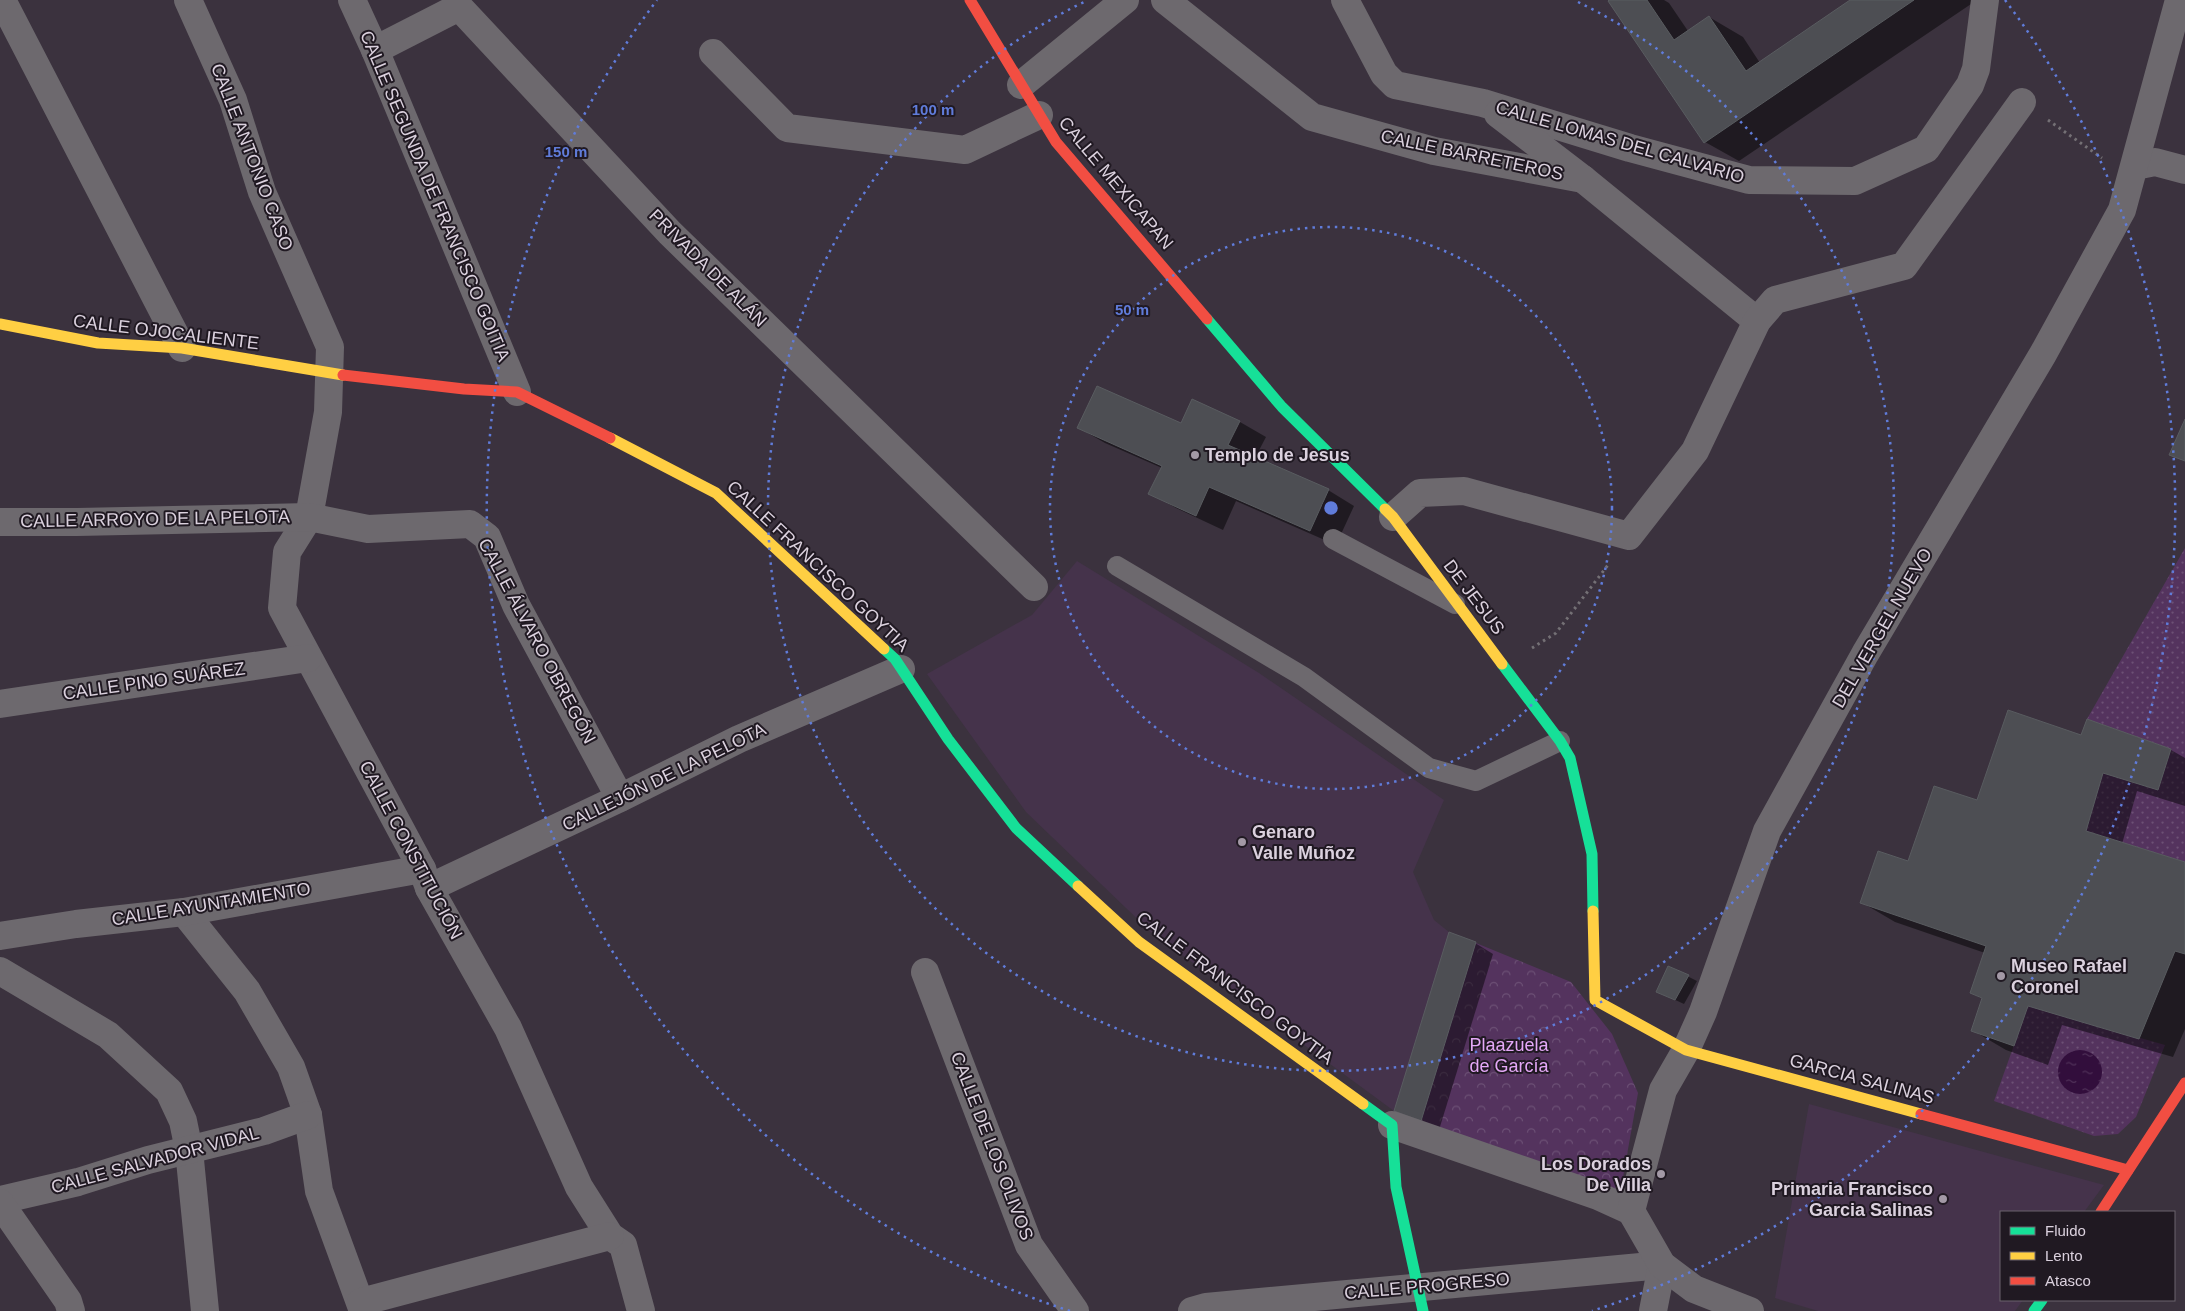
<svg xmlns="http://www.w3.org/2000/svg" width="2185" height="1311" viewBox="0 0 2185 1311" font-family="Helvetica,sans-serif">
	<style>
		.built { fill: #45334b }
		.park { fill: url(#park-crowns) }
		.garden { fill: url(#garden-dots) }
		.water { fill: url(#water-ripples) }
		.shadow { fill: #0007 }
		.building { fill: #4d4e53; stroke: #595c60 }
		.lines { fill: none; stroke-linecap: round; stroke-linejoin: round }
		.path { stroke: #747075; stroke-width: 3; stroke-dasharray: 2.5 4; stroke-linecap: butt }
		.lane { stroke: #6d696e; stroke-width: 20 }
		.street { stroke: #6d696e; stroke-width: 28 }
		.fast { stroke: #16e098; stroke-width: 11 }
		.slow { stroke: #ffcf43; stroke-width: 11 }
		.jam { stroke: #f24e42; stroke-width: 11 }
		.ring { fill: none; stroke: #607cda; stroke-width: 2.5; stroke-dasharray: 2.5 5 }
		.poi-dot { fill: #a399a6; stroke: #201922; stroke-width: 2 }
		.labels { text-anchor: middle; stroke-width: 4; stroke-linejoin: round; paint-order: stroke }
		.street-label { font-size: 18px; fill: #dbd1de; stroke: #201922 }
		.poi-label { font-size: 18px; font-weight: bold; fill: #dbd1de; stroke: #201922; text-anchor: start }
		.park-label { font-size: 18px; fill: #e4a8f7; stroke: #201922 }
		.centre { fill: #607cda; stroke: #201922; stroke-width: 2.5 }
		.ring-label { font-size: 15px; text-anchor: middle; font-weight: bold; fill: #607cda; stroke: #201922; stroke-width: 4; stroke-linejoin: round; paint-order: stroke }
	</style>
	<defs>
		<pattern id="park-crowns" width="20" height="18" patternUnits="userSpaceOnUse" patternTransform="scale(1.25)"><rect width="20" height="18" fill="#54335e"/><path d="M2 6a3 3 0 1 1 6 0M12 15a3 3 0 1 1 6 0" fill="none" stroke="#6c5075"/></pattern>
		<pattern id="garden-dots" width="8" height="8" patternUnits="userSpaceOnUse" patternTransform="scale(1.25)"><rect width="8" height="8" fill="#54335e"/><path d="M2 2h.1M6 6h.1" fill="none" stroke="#6c5075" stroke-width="1.8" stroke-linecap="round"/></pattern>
		<pattern id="water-ripples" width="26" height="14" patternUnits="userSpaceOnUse" patternTransform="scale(1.25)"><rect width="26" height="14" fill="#320e3c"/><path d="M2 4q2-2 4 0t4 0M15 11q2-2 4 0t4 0" fill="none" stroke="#4f3058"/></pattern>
	</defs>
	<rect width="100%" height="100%" fill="#3b323e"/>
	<g class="built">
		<path d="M1077,561L1259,673L1444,800L1413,872L1434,920L1449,932L1394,1111L1151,932L1026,812L927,674L1032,615Z"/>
		<path d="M1809,1104L2104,1185L2084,1212H2001V1300H2023L2015,1311H1818L1775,1298Z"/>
	</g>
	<path class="park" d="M1449,932L1571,982L1612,1034L1638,1093L1620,1194L1394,1111Z"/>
	<g class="garden">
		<path d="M2185,548V862L2086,831L2103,773L2158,789L2171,749L2087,719Z"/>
		<path d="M2028,1006L2165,1045L2136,1117L2118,1134L2094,1136L1994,1101Z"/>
	</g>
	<circle class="water" cx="2080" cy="1072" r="22"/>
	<g class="shadow">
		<path d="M1611,0H1664L1669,3L1688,31L1709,17L1743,37L1760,63L1853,0H1977L1739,161L1705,142Z"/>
		<path d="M1193,401L1240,422L1266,437L1255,458L1328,490L1354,506L1336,545L1236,501L1223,530L1176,508L1150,493L1162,468L1105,443L1079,428L1182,425Z"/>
		<path d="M2088,720L2171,750L2185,758V806L2137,791L2122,844L2185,863V1029L2173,1057L2062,1025L2048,1065L2006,1050L1972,1030L1983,999L1971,993L1985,953L1895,922L1861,902L1978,802L2082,737Z"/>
		<path d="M1475,943L1493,954L1439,1130L1413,1121Z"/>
		<path d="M1669,967L1697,981L1684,1004L1658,992Z"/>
	</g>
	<g class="building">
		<path d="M1609,0H1647L1674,40L1709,16L1746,71L1850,0H1914L1704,143L1608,1Z"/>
		<path d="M1097,386L1181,423L1192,399L1240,421L1228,445L1329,489L1310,531L1209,487L1196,516L1148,494L1162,466L1077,428Z"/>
		<path d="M2185,419V461L2169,455Z"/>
		<path d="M2008,710L2081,735L2087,719L2171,749L2158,790L2103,773L2086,831L2185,862V954L2175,951L2139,1039L2028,1006L2014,1046L1971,1031L1982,998L1970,993L1986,946L1860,903L1878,851L1908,861L1934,786L1977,800Z"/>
		<path d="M1449,932L1476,942L1421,1121L1394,1111Z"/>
		<path d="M1668,966L1689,975L1675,1000L1656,992Z"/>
	</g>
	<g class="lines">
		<g class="path">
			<path d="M2048,120L2102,158"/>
			<path d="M1532,648L1556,633L1608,565"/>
		</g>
		<g class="lane">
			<path d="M1333,539L1455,604"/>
			<path d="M1117,566L1304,677L1429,768L1476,781L1560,741"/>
		</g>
		<g class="street">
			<path d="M2,0L182,348"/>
			<path d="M188,0L233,100L262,192L330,347L328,412L309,517L287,552L282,608L422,869L429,888L508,1028L579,1187L610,1236L623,1245L641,1311"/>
			<path d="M352,0L375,50L517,392"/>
			<path d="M1165,0L1312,117L1434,151L1583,179"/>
			<path d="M1345,0L1384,74L1395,85L1483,103L1630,148L1749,180L1855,181L1926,149L1970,85L1976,69L1985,0"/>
			<path d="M375,50L459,7L670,233L1034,587"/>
			<path d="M713,53L787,128L965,150L1039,115"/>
			<path d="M1021,85L1125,0"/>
			<path d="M1498,114L1583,179L1757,321"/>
			<path d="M2135,166L2155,162L2185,170"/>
			<path d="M1393,517L1420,493L1464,491L1629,536L1695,451L1757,321L1775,300L1904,266L2022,102"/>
			<path d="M0,522H77L309,517L368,529L470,524L487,537L516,605L620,798"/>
			<path d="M0,704L308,658"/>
			<path d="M429,888L620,798L739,739L901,669"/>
			<path d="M184,912L247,991L291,1067L308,1115L319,1191L363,1311"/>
			<path d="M0,936L76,924L184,912L422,869"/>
			<path d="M0,971L108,1035L169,1091L183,1121L189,1150L205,1311"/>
			<path d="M925,972L1029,1245L1075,1311"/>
			<path d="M1392,1125L1598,1196L1631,1211"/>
			<path d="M0,1200L78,1182L148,1160L264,1131L308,1115"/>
			<path d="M0,1203L68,1301L71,1311"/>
			<path d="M361,1302L610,1236"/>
			<path d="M1192,1311L1206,1307L1662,1265"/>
			<path d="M1653,1311L1662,1265"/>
			<path d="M1750,1311L1694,1289L1662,1265L1631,1211L1663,1090L1686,1050L1703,1012L1767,831L1865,654L2043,354L2122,210L2179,0"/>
		</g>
		<g class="fast">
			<path d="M1207,319L1282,407L1385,509"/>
			<path d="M884,649L895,659L948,739L1016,828L1078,886"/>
			<path d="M1502,664L1560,741L1570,758L1592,854L1593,911"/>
			<path d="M1363,1104L1392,1125L1396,1187L1423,1311"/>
			<path d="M2034,1311L2042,1300"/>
		</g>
		<g class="slow">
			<path d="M0,324L98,343L182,348L343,375"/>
			<path d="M610,438L716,493L884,649"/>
			<path d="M1385,509L1393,517L1502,664"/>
			<path d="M1078,886L1139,942L1363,1104"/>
			<path d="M1593,911L1595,1000L1686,1050L1921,1114"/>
		</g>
		<g class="jam">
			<path d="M970,0L1056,142L1207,319"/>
			<path d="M343,375L464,389L517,392L610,438"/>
			<path d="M1921,1114L2128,1170"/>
			<path d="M2101,1212L2185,1083"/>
		</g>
	</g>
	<g class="ring">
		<circle cx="1331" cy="508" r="281"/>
		<path d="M1578 2A563 563 0 1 1 1084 2"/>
		<path d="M1070 1311A844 844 0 0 1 657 0M2005 0A844 844 0 0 1 1592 1311"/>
	</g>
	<g class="poi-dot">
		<circle cx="1195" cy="455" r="5"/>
		<circle cx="1242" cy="842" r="5"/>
		<circle cx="2001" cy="976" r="5"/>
		<circle cx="1661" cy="1174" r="5"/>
		<circle cx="1943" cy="1199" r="5"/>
	</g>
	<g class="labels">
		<g class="street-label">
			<text transform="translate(1620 142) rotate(16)" y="6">CALLE LOMAS DEL CALVARIO</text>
			<text transform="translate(1472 155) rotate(12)" y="6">CALLE BARRETEROS</text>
			<text transform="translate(252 157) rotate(69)" y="6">CALLE ANTONIO CASO</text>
			<text transform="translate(1116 183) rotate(50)" y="6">CALLE MEXICAPAN</text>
			<text transform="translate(435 196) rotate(67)" y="6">CALLE SEGUNDA DE FRANCISCO GOITIA</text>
			<text transform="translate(708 268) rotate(45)" y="6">PRIVADA DE ALÁN</text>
			<text transform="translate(166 332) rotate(7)" y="6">CALLE OJOCALIENTE</text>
			<text transform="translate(155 519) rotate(-1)" y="6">CALLE ARROYO DE LA PELOTA</text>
			<text transform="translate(818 566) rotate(43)" y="6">CALLE FRANCISCO GOYTIA</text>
			<text transform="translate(1474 597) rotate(53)" y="6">DE JESUS</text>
			<text transform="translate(1882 628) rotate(-60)" y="6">DEL VERGEL NUEVO</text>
			<text transform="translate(537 641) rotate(62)" y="6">CALLE ÁLVARO OBREGÓN</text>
			<text transform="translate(154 681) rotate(-8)" y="6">CALLE PINO SUÁREZ</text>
			<text transform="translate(664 777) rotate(-26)" y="6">CALLEJÓN DE LA PELOTA</text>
			<text transform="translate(411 850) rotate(62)" y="6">CALLE CONSTITUCIÓN</text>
			<text transform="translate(211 904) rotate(-9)" y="6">CALLE AYUNTAMIENTO</text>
			<text transform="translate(1235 988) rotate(37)" y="6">CALLE FRANCISCO GOYTIA</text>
			<text transform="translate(1862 1079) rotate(15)" y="6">GARCIA SALINAS</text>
			<text transform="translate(992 1146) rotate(69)" y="6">CALLE DE LOS OLIVOS</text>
			<text transform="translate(155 1160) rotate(-15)" y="6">CALLE SALVADOR VIDAL</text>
			<text transform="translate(1427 1286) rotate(-5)" y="6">CALLE PROGRESO</text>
		</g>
		<g class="poi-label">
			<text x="1205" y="461">Templo de Jesus</text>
			<text x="1252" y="838">Genaro<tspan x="1252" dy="21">Valle Muñoz</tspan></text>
			<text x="2011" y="972">Museo Rafael<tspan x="2011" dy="21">Coronel</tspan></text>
			<text x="1651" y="1170" text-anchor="end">Los Dorados<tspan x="1651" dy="21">De Villa</tspan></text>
			<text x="1933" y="1195" text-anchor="end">Primaria Francisco<tspan x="1933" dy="21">Garcia Salinas</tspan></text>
		</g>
		<g class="park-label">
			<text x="1509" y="1051">Plaazuela<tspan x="1509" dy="21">de García</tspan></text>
		</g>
	</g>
	<circle cx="1331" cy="508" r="8" class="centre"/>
	<g class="ring-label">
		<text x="933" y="115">100 m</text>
		<text x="566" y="157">150 m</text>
		<text x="1132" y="315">50 m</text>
	</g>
	<rect x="2000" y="1211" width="175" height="90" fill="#201922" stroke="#6b636d"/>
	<rect x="2010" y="1227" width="25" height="8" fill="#16e098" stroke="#6b636d"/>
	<text x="2045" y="1236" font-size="15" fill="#dbd1de">Fluido</text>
	<rect x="2010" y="1252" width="25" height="8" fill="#ffcf43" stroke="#6b636d"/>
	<text x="2045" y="1261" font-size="15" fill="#dbd1de">Lento</text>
	<rect x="2010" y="1277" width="25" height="8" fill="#f24e42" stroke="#6b636d"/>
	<text x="2045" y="1286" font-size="15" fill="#dbd1de">Atasco</text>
</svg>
